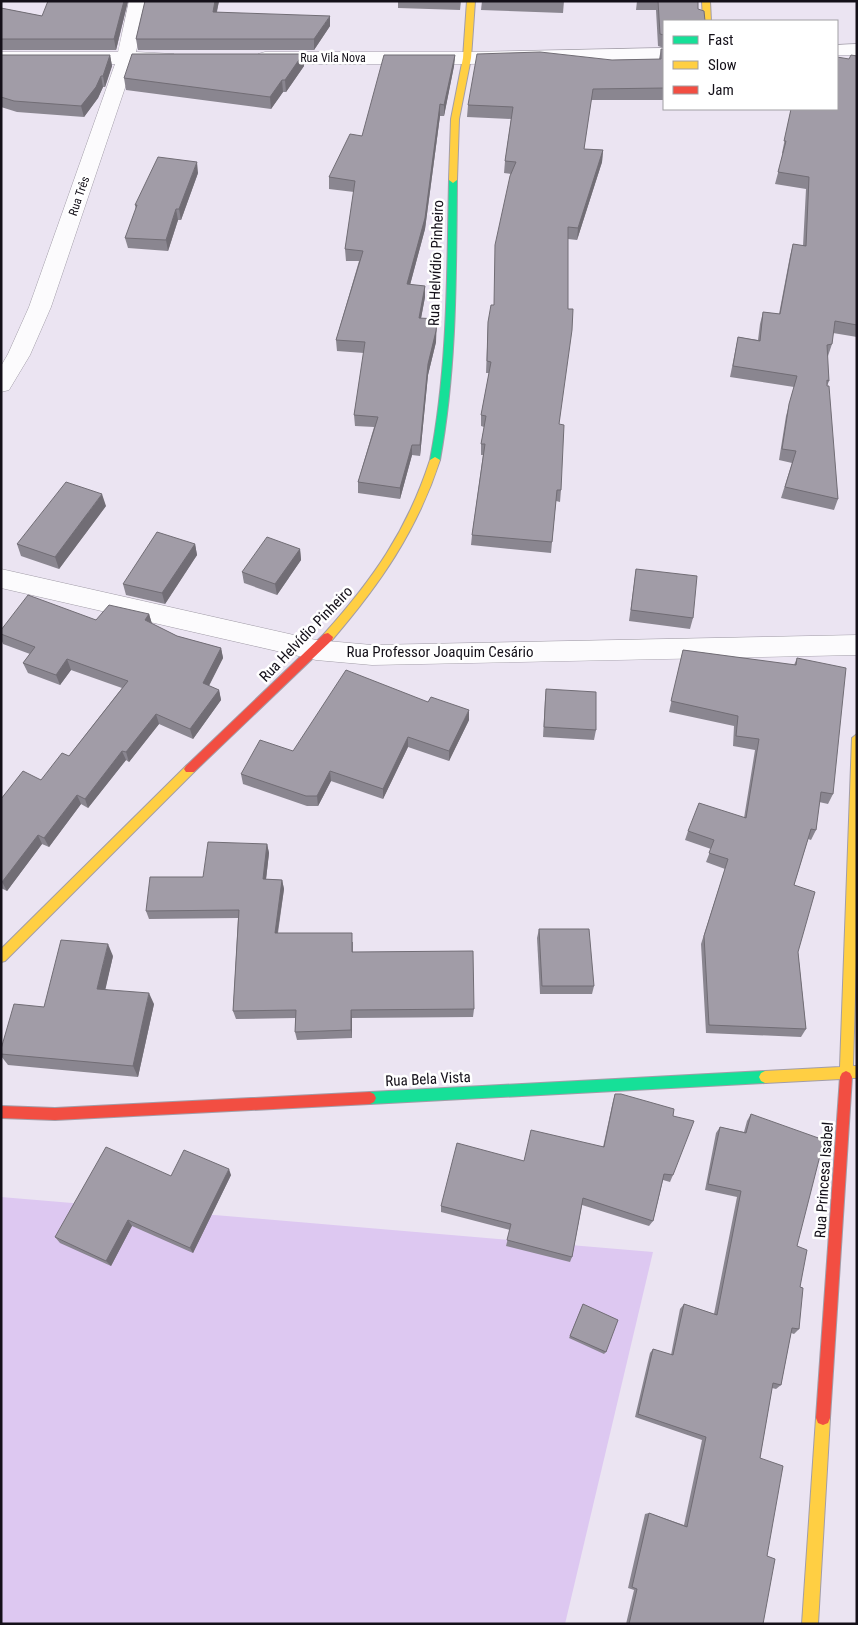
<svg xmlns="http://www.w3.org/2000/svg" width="858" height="1625" viewBox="0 0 858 1625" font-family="'Roboto Condensed',sans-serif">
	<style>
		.green { fill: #ddc8f1 }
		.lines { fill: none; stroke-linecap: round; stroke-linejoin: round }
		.street-casing { stroke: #a29da8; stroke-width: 1 }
		.fast-casing { stroke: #a29da8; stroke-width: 2 }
		.slow-casing { stroke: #a29da8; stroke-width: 2 }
		.jam-casing { stroke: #a29da8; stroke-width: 2 }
		.street { fill: #fcfbfd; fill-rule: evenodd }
		.fast { fill: #16e098; fill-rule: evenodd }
		.slow { fill: #ffcf43; fill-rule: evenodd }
		.jam { fill: #f24e42; fill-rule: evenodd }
		.wall { fill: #8a8690 }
		.shaded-wall { fill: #716d75 }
		.building { fill: #a19ca7; stroke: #716d75 }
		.labels { text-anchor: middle; stroke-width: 5; stroke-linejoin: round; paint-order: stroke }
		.far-street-label { font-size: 12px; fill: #141019; stroke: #fff }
		.street-label { font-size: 15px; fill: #141019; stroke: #fff }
	</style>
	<rect width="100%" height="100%" fill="#ebe4f2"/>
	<path class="green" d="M1,1197L653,1252L565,1624H1Z"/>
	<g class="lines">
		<defs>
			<g id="street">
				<path d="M129,1H147L136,52L174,54L176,58L174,62L133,64L51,307L30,355L9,390L1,392V366L8,354L29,307L115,64H1V52H118Z"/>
				<path d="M857,44V55H837V45Z"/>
				<path d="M664,48V60L467,64H265L258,62L256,58L258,54L265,52H467Z"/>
				<path d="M1,569L316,640L372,645L857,635V655L372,665L316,660L1,588Z"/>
			</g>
			<g id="fast">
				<path d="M453,177L457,180C456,274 457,367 440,460L435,463L430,460C448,367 447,274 449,180Z"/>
				<path d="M765,1071L769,1073L771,1077L769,1081L765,1083L370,1104L366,1102L364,1098L366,1094L370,1092Z"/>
			</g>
			<g id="slow">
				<path d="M467,1H475L471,58L459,119L457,180L453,183L449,180L451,119L463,58Z"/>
				<path d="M702,1H710L711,21H703Z"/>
				<path d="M435,457L440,460C417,531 380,584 332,640H324L323,637L324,634C373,579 407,531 430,460Z"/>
				<path d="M857,734V928L853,1066H857V1078H852L850,1081L846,1083L841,1079L765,1083L761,1081L759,1077L761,1073L765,1071L840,1067L852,738Z"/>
				<path d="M190,764L194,766L196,769L194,772L5,961L1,962V949L186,766Z"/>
				<path d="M823,1411L828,1413L830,1418L818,1624H802L816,1418L818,1413Z"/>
			</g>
			<g id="jam">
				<path d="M328,633L333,637L332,640L194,772H186L184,769L186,766L324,634Z"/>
				<path d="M846,1071L850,1073L852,1077L830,1418L828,1423L823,1425L818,1423L816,1418L840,1077L842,1073Z"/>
				<path d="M370,1092L374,1094L376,1098L374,1102L370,1104L55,1120L1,1118V1106L55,1108Z"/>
			</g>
		</defs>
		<use href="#street" class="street-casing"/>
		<use href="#fast" class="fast-casing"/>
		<use href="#slow" class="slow-casing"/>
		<use href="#jam" class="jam-casing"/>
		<use href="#street" class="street"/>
		<use href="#fast" class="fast"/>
		<use href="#slow" class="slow"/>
		<use href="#jam" class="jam"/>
	</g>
	<g class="wall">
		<path d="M128,1L116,50H1V8L42,16Z"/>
		<path d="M145,1H219L217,12L330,26L314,50H138L136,39Z"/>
		<path d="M398,1H461L460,10L398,8Z"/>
		<path d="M482,1H564L563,13L481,10Z"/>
		<path d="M637,1H698V9L664,21V48L658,46L656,10H636Z"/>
		<path d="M661,49H664V100H591L584,149L603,150L602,162L577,240L568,239L559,424L561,490L560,502L556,501L551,553L471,545L472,535L483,455H481V444L484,427L481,426V415L489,373H486L488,322L494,305L511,174L504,173L505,161L511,119L467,117L468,105L612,60L659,59Z"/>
		<path d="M303,54L304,66L286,92H283L271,109L126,90L124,78Z"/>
		<path d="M1,55H110L112,66L105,87H103L98,98L84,117L17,112L1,107Z"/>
		<path d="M455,55L454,66L444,116H440L425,229L410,285L425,286V297L421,318L436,342L428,375L420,456L412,455L400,499L358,493V482L374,427L355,426L354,415L364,353L337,351L336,340L359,261H346L345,249L354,192L329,189V177L362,136Z"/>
		<path d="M857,56V337L833,333L832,344L828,356H827L829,381L827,386L838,499L834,510L781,498L792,463L779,460L786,416L794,387L730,377L738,337L758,340L760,324L763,312L779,314L790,256L793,244L803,246L806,189L775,184L783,154L782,153L791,109L849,59Z"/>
		<path d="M198,173L181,220H178L168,251L128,248L125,238L136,210L135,205Z"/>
		<path d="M106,506L59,569L21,556L17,544Z"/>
		<path d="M195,544L197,555L165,604L126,595L123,584Z"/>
		<path d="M300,549L301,560L277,595L244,583L242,572Z"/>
		<path d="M636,569L693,618L690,629L629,621Z"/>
		<path d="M149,614L152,624L177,636L221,648L223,658L209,686L219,690L221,700L193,739L159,724L129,762L126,760L88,808L81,804L49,847L42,844L7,891L1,888V799L41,780L69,756L122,688L71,670L60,685L28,673L23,663L30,654L3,644L1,639V630Z"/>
		<path d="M683,650L794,665L797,658L833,794L828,804L819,802L816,830L811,840L808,839L794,885L798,952L806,1029L801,1037L706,1033L701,944L725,869L706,862L711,849L685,840L688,831L744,818L755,750L733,746L734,726L669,712Z"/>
		<path d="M546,689L596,730L594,740L543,737L545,700Z"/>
		<path d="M469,720L449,761L408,747L383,799L331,781L318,806H307L243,784L241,774L293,751Z"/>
		<path d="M267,844L269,853L266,879L282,880L284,889L278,933L353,942V952L474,1009L473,1017L352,1018V1038L297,1040L295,1032V1018L236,1019L233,1011L238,918L149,919L146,911L203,877Z"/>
		<path d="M539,929L594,986L592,994H540L537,938Z"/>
		<path d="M113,956L105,989L154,1004L138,1077L8,1065L1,1056V1049Z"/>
		<path d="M615,1094L673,1116V1175L670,1182L663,1180L653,1221L649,1226L582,1205L572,1257L570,1262L506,1246L510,1230L441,1212V1206L524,1161L603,1147L613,1101Z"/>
		<path d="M751,1114L797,1246L800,1287L799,1329L794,1334L791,1333L781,1385L776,1389L772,1388L760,1458L767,1556L763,1624H626L634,1590L628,1588L645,1514L649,1513L684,1525L702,1440L635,1417L650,1353L653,1349L671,1355L680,1309L684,1304L714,1314L737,1197L705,1190L716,1133L720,1127L744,1132L747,1121Z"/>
		<path d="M231,1175L193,1253L132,1226L111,1266L60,1243L55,1237L171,1176Z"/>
		<path d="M583,1304L606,1352L604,1354L569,1338Z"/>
	</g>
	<g class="shaded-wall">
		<path d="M124,1H128L116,50L114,39Z"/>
		<path d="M215,1H219L214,23L213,12Z"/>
		<path d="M330,16V26L314,50V39Z"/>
		<path d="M303,54L304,66L286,92L285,80Z"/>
		<path d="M110,55L112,66L105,87L103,76Z"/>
		<path d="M455,55L454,66L444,116V105Z"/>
		<path d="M101,76L103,87L98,98L84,117L81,106Z"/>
		<path d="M282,80L283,92L271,109L270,97Z"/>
		<path d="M440,104V116L425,229L407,296V284Z"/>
		<path d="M603,150L602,162L577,240L578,228Z"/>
		<path d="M197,162L198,173L181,220L179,209Z"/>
		<path d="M176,209L178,220L168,251L166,240Z"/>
		<path d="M425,286V297L419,329V318Z"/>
		<path d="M437,319L436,342L428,375L420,456V445L428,364Z"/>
		<path d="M412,445V455L400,499V488Z"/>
		<path d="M102,494L106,506L59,569L55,557Z"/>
		<path d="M195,544L197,555L165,604L162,593Z"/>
		<path d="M300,549L301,560L277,595L275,584Z"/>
		<path d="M149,614L152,624L145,620Z"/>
		<path d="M221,648L223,658L205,693L203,683Z"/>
		<path d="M67,659L71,670L60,685L56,675Z"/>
		<path d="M219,690L221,700L193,739L190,729Z"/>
		<path d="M469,710V720L449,761V751Z"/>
		<path d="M156,714L159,724L129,762L126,752Z"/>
		<path d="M408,737V747L383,799V789Z"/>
		<path d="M122,751L126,760L88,808L85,799Z"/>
		<path d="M330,771L331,781L318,806L317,796Z"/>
		<path d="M77,795L81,804L49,847L44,838Z"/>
		<path d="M38,835L42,844L7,891L2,882Z"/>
		<path d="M267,844L269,853L265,888L263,879Z"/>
		<path d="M282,880L284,889L276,942L275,933Z"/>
		<path d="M108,944L113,956L103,1000L97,989Z"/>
		<path d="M149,993L154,1004L138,1077L133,1066Z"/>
		<path d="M351,1010L352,1018V1038L351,1030Z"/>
		<path d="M229,1169L231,1175L193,1253L190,1248Z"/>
		<path d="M128,1220L132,1226L111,1266L106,1261Z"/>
	</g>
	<g class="building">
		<path d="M48,1H124L114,39H1V8L42,16Z"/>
		<path d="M145,1H215L213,12L330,16L314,39H136Z"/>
		<path d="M658,1H698V9L704,11L705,21H664V35L660,34Z"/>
		<path d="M661,49H664V88L593,89L584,149L603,150L578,228L568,227V309H573L572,330L559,424L564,425L561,490H557L552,542L472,535L485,444H481L486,416L481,415L491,362L487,361L488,322L491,305H494L495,245L510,176L516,162L505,161L513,107L468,105L477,54L540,52L612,60L661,59Z"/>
		<path d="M132,54H303L285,80H282L270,97L124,78Z"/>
		<path d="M1,55H110L103,76H101L96,87L81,106L14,101L1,97Z"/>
		<path d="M384,55H455L444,105L440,104L425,218L407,284L425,286L419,318L437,319L436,331L428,364L420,445H412L400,488L358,482L378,417L354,415L365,342L336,340L363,251L345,249L355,181L329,177L350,134L362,136Z"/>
		<path d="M851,55L857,56V325L835,321L832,344L827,345L829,381L827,380V386H829L838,499L785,487L796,451L782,449L789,404L797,376L733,366L738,337L760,341L763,312L780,314L793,244L806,246L809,177L778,172L786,141H784L791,109H837V57L849,59Z"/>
		<path d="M158,157L197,162L179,209H176L166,240L125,238L137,205H135Z"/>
		<path d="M66,482L102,494L55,557L17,544Z"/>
		<path d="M157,532L195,544L162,593L123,584Z"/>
		<path d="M267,537L300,549L275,584L242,572Z"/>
		<path d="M636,569L697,576L693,618L631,610Z"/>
		<path d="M28,595L96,620L109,605L149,614L145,620L177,636L221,648L203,683L219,690L190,729L156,714L126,752L122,751L85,799L77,795L44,838L38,835L2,882H1V799L23,771L41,780L62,753L69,756L128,681L67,659L56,675L23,663L35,647L1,634V630Z"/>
		<path d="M683,650L796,665L797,658L846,668L833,794L821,792L816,830L811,829L794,885L815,892L798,952L806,1029L709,1025L704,936L728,859L709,853L714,840L688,831L699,803L746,818L759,739L736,736L738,716L671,701Z"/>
		<path d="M346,670L428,702L431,697L469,710L449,751L408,737L383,789L330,771L317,796H306L241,774L260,740L293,751Z"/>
		<path d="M546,689L596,692V730L544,727Z"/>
		<path d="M208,842L267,844L263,879L282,880L275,933H352V952L473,951L474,1009L351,1010V1030L295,1032L296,1010L233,1011L239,910L146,911L150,877H203Z"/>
		<path d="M539,929H589L594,986H542Z"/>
		<path d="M61,940L108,944L97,989L149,993L133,1066L1,1054V1049L14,1004L44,1007Z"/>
		<path d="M615,1094H621L674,1109L673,1116L694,1121L673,1175L664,1174L653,1221L583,1198L572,1257L507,1240L511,1224L441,1206L457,1143L524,1161L531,1130L604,1147Z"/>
		<path d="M751,1114L824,1140L797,1246L807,1250L800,1287L803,1288L799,1329L792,1328L781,1385L773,1383L760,1458L783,1466L767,1556L775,1559L763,1624H629L637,1589L632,1587L649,1513L687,1527L706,1437L638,1414L653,1349L673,1355L684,1304L717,1315L741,1191L708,1184L720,1127L746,1133Z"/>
		<path d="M106,1147L171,1176L184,1150L229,1169L190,1248L128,1220L106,1261L55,1237Z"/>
		<path d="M583,1304L618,1320L606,1352L570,1336Z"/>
	</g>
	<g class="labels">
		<g class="far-street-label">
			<text x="333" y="62">Rua Vila Nova</text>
			<text transform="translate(79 196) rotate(-71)" y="4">Rua Três</text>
		</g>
		<g class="street-label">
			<text transform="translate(436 263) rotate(-88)" y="5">Rua Helvídio Pinheiro</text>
			<text transform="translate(306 634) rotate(-46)" y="5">Rua Helvídio Pinheiro</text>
			<text x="440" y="657">Rua Professor Joaquim Cesário</text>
			<text transform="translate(428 1079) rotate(-3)" y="5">Rua Bela Vista</text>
			<text transform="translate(824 1180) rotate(-86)" y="5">Rua Princesa Isabel</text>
		</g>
	</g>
	<rect width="858" height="1625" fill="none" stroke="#141019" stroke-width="5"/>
	<rect x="663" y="20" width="175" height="90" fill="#ffffff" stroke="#a19fa3"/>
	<rect x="673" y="36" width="25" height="8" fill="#16e098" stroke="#a19fa3"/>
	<text x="708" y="45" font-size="15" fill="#141019">Fast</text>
	<rect x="673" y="61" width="25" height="8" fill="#ffcf43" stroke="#a19fa3"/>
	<text x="708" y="70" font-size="15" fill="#141019">Slow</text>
	<rect x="673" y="86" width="25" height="8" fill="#f24e42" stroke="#a19fa3"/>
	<text x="708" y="95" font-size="15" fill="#141019">Jam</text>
</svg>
